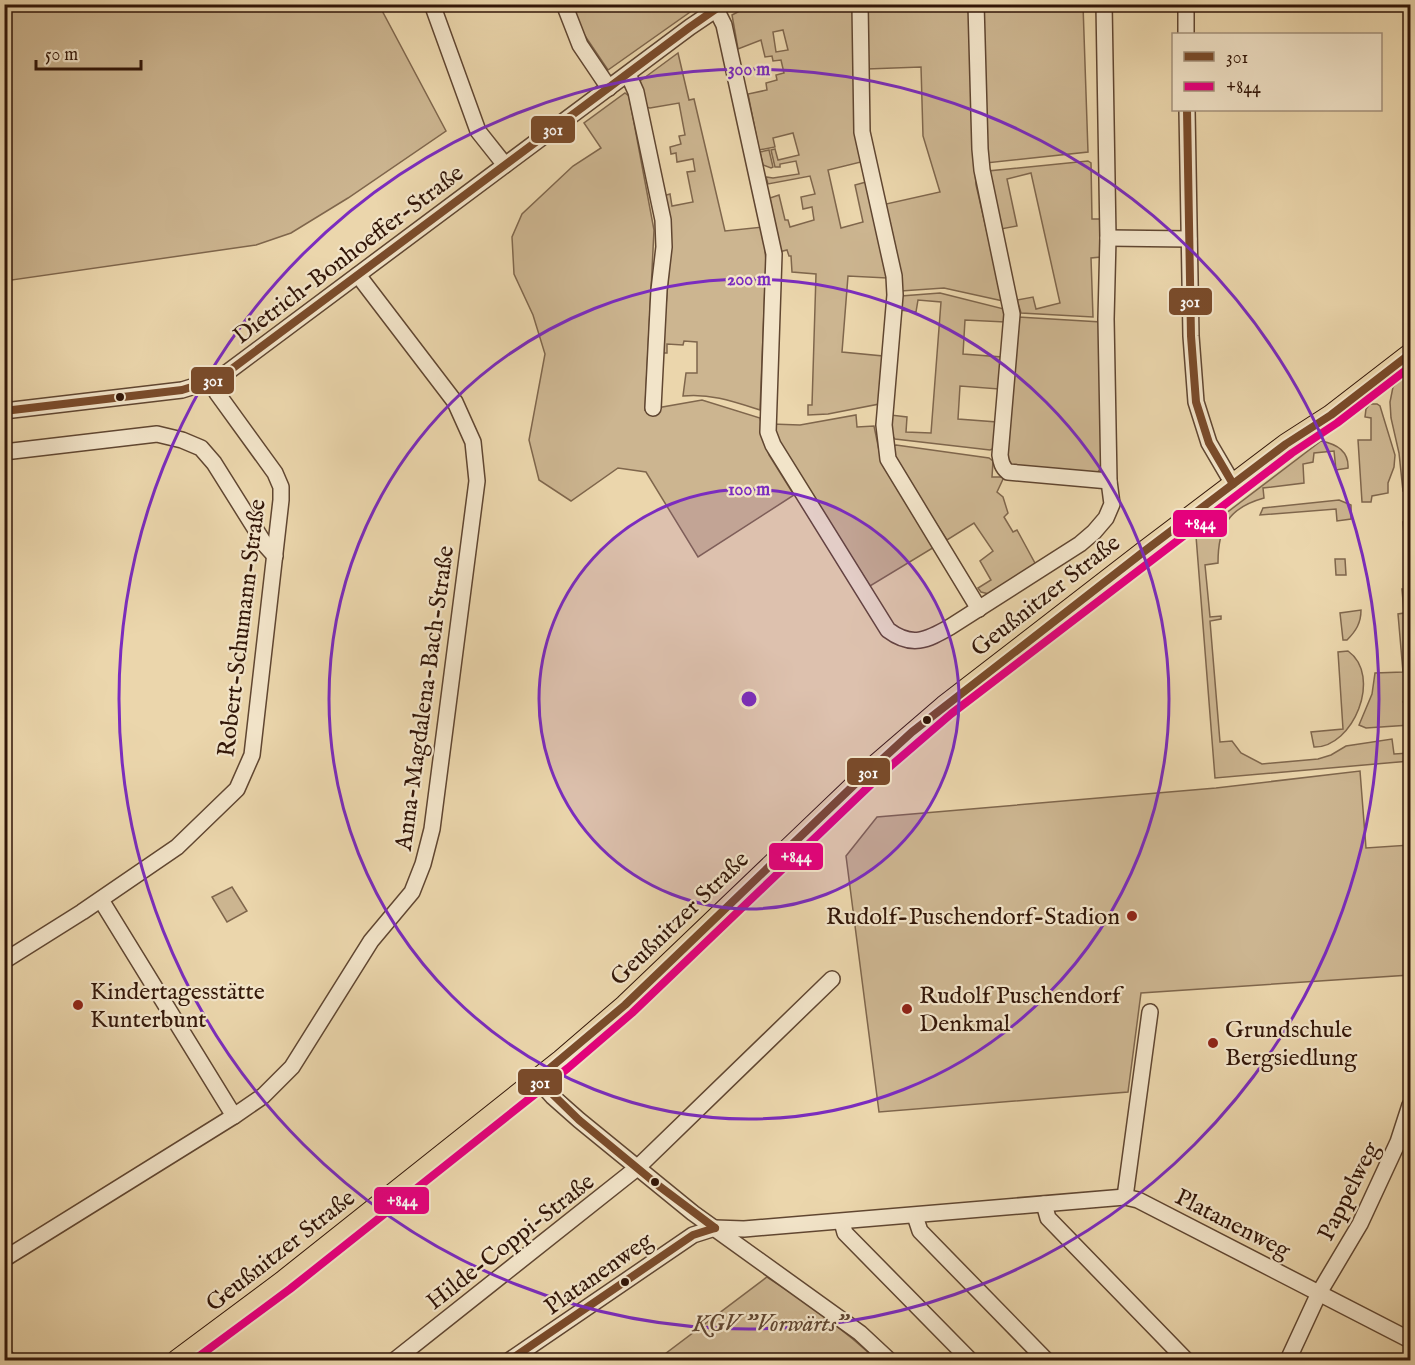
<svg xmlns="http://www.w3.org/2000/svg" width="1415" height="1365" viewBox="0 0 1415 1365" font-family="'IM FELL English',serif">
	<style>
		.green { fill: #ccb590; stroke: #7f664c; stroke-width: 1.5; fill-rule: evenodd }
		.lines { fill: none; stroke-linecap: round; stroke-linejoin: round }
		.minor-casing { stroke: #604631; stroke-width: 18 }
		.major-casing { stroke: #321608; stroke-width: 22 }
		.minor { stroke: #f2e4c9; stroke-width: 15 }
		.major { stroke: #ebd6ac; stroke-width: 20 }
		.bus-1-casing { stroke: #f2e4c9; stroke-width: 12 }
		.bus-2-casing { stroke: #f2e4c9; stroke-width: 12 }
		.bus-1 { stroke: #7a4b2a; stroke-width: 8 }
		.bus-2 { stroke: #e5007d; stroke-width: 8 }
		.ring { fill: none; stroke: #7b2cbf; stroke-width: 3 }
		.bus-dot { fill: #321608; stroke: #f2e4c9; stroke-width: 2 }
		.poi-dot { fill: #8f2418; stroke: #f2e4c9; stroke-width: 2 }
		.labels { text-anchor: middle; stroke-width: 4.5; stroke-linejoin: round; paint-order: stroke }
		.street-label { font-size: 24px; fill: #321608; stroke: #f2e4c9 }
		.poi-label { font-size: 24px; fill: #321608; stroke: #f2e4c9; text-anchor: start }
		.park-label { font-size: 24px; font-style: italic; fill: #604631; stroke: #f2e4c9 }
		.centre { fill: #7b2cbf; stroke: #f2e4c9; stroke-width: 3 }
		.ring-label { font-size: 18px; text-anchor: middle; font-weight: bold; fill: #7b2cbf; stroke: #f2e4c9; stroke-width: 4.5; stroke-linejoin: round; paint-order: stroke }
		.line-badge { stroke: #f2e4c9; stroke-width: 2 }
		.badge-label { font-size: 16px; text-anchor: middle; font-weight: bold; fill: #fff }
	</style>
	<rect width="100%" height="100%" fill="#ebd6ac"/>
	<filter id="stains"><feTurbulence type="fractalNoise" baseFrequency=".00333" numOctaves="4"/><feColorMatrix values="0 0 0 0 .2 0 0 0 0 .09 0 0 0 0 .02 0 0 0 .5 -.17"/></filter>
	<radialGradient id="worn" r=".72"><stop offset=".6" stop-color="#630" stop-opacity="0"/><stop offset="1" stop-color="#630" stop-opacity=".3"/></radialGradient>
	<g class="green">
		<path d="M5,4L379,5L446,131L348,198L291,233L256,245L5,281Z"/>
		<path d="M572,5H700L608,70L581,30Z"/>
		<path d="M751,5H853L861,162L828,170L841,228L863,222L855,185L866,182L887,278L848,276L842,352L883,356L879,404L828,414L808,415V405H812L816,274L792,272L791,256H789L787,250L779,252L770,198L779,195L785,220H788L790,227L814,220L812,207L803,209L801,197L815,194L810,176L768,184L766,177L773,178L799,174L796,161L780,164V167H775L771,150L775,149L778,160L799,155L793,133L773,138L775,147L759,150L748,94L767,90L766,83L777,80L776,75L784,73L781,60L773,61L772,56L765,57L761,40L738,49L732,15ZM783,30L788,50L776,52L773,32Z"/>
		<path d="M868,5H969L974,154L976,185L1003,301L944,288L901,291L886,204L940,192L923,136L921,67L867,69Z"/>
		<path d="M984,5H1083L1088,152L986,163Z"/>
		<path d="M678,53L689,100L694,99L725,231L763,227L766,261L760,410C735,402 710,393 683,396L686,373H697V342L684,341L683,345L667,344V353H662L670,258L663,196L670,194L672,206L693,202L687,172L695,171L693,159L677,162L676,153L671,154L670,147L681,144L679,136L685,135L679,103L650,108L645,107L640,81Z"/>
		<path d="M625,93L629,96L654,230L645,410L702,400L760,418L765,443L769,455L794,495L698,557L646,472L618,468L571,501L539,480L529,440L545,354L533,315L514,274L512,237L522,214L573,166L601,148L584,123Z"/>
		<path d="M769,150L773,167L771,168L763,165L760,152Z"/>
		<path d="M1088,161L1091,163L1092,219H1101V257L1091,258L1093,317L1021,313L1017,300L1033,297L1036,309L1060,303L1031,173L1007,179L1017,226L1001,229L988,171Z"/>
		<path d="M940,293L1004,309L1005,322L965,320L963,354L1002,357L999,389L960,386L958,419L997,422L995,448L990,450L895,439L890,434L891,415L907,417L906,432L931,433L941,302L918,300L916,312L900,310L901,296Z"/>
		<path d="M1018,317L1101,322L1102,466L1098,472L1091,474L1014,467L1009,463L1007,458Z"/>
		<path d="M1410,372V492L1403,491L1399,453L1391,418L1390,402L1393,387Z"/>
		<path d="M1370,404H1377L1380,406L1395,455L1394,467L1388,483V493L1372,496L1371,502H1362L1358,440H1371V418L1365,417L1366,409Z"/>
		<path d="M856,415L857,427L874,426L881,460L936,546L870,586L788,459L777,441L772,424L800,425Z"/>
		<path d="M1321,441C1337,444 1349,451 1348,468L1336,470L1334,451L1314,453L1313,462L1303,464L1304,483L1263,488L1264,498C1228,508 1218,527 1218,563L1205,565L1210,617L1221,616V619L1210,621L1220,742L1232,741L1241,753L1262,764L1318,759L1331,755L1346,746L1392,739L1394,754L1410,753V761L1215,778L1196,536Z"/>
		<path d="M896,445L989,458L993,461L992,477H1004L997,492L1003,497L1008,513L1004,517L1013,532L1017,530L1036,565L989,594L981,592L978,588L991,580L980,561L993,551L974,523L947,540L895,460L891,447Z"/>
		<path d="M1339,500L1351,505V519L1337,521L1336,509L1260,515L1263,508Z"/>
		<path d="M1403,522H1410V695L1405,697L1403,702L1410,712V725L1366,728L1359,725L1372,694L1375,673L1403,672L1398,614L1404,613L1402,589H1408L1406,557H1410L1409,546H1405Z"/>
		<path d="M1335,559H1345L1346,575H1336Z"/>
		<path d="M1361,610C1361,623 1356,631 1347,640H1343L1340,613Z"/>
		<path d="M1348,651C1383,676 1353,748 1314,747L1311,732L1343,729L1338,652Z"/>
		<path d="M1360,771L1366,848L1410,845V975L1141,993L1128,1092L879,1112L846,856L877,817L1216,788Z"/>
		<path d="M232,887L247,911L227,922L212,897Z"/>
		<path d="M767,1277C807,1302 843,1329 877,1360H657Z"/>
	</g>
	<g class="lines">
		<defs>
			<g id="minor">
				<path d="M432,4L478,131L505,165"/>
				<path d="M564,4L580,45L609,88"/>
				<path d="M860,4L862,132L894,276L895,295L884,425L888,459L979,609"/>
				<path d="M976,4L980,149L982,170L1012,314L1000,455C1001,462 1002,467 1008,472L1109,481"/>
				<path d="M1186,4V34"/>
				<path d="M716,9L724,25L774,254L768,432L773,445L888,630C912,648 927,640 950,627L1080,544L1094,532L1106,518L1112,504L1109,481L1106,319L1108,238L1104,4"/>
				<path d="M628,74L636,92L663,220L664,247L659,290L653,408"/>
				<path d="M1187,110L1191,336L1196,402L1209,443L1233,484"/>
				<path d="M1108,238L1189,239"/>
				<path d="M4,411L182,390L211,381L225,374L690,27L724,4"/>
				<path d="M4,452L157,434L182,440L201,448L214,463L266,546L275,556"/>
				<path d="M101,900L234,1116"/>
				<path d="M4,961L82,912L177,847L237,789L252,755L281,500V487L275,473L217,393L211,381"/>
				<path d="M537,1079L553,1097L579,1120L693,1213L860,1333L889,1360"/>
				<path d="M1125,1197L1150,1012"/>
				<path d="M1044,1204L1048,1218L1186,1360"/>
				<path d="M915,1216L920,1231L1046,1360"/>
				<path d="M842,1222L845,1233L970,1360"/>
				<path d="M4,1259L234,1116L263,1096L292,1067L371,941L412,892L423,864L432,829L477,481L473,442L455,402L358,275"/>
				<path d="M4,1355L8,1360"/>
				<path d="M395,1360L637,1168L832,979"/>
				<path d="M510,1360L693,1235L715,1228L744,1229L1125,1197L1138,1200L1410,1340"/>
				<path d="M1288,1360L1319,1293L1360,1224L1398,1142L1410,1105"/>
			</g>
			<path id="major" d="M177,1360L283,1281L561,1060L625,1005L879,762L944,706L1142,553L1286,444L1331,415L1410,354"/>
		</defs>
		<use href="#minor" class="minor-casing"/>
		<use href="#major" class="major-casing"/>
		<use href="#minor" class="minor"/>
		<use href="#major" class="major"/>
		<defs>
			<g id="bus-1">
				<path d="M1187,110L1191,336L1196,402L1209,443L1233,484"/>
				<path d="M4,411L182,390L211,381L225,374L690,27L723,4"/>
				<path d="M715,1228L659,1186L579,1120L537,1079L625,1005L853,786L912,732L1142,553L1286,444L1331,415L1410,354"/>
				<path d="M510,1360L693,1235L715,1228"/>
			</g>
			<path id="bus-2" d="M194,1360L290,1289L568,1068L632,1013L886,770L951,714L1292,453L1337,423L1410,367"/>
		</defs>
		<use href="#bus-1" class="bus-1-casing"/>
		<use href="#bus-2" class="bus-2-casing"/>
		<use href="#bus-1" class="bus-1"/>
		<use href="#bus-2" class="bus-2"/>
	</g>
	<circle cx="749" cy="699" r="210" fill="#7b2cbf" fill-opacity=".12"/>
	<g class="ring">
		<circle cx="749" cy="699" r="210"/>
		<circle cx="749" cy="699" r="420"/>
		<circle cx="749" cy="699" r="630"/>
	</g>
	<g class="bus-dot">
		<circle cx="120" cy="397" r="5"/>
		<circle cx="927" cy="720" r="5"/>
		<circle cx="655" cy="1182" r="5"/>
		<circle cx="625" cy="1282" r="5"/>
	</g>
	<g class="poi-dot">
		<circle cx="1132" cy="916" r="6"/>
		<circle cx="78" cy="1005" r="6"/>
		<circle cx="907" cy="1009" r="6"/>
		<circle cx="1213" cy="1043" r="6"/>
	</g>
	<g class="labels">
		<g class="street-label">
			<text transform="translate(348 254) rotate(-37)" y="8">Dietrich-Bonhoeffer-Straße</text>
			<text transform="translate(1045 595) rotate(-38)" y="8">Geußnitzer Straße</text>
			<text transform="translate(241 628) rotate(-83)" y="8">Robert-Schumann-Straße</text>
			<text transform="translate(424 698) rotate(-82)" y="8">Anna-Magdalena-Bach-Straße</text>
			<text transform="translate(679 918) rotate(-44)" y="8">Geußnitzer Straße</text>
			<text transform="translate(1348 1191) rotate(-63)" y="8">Pappelweg</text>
			<text transform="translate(1233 1223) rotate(27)" y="8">Platanenweg</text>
			<text transform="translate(510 1241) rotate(-38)" y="8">Hilde-Coppi-Straße</text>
			<text transform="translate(280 1250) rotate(-38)" y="8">Geußnitzer Straße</text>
			<text transform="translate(598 1273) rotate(-35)" y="8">Platanenweg</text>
		</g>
		<g class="poi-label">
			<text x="1120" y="924" text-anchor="end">Rudolf-Puschendorf-Stadion</text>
			<text x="90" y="999">Kindertagesstätte<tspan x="90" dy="28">Kunterbunt</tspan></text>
			<text x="919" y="1003">Rudolf Puschendorf<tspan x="919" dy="28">Denkmal</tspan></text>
			<text x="1225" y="1037">Grundschule<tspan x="1225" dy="28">Bergsiedlung</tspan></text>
		</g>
		<g class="park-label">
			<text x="770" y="1331">KGV "Vorwärts"</text>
		</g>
	</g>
	<circle cx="749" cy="699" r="9" class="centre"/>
	<g class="ring-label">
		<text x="749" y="75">300 m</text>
		<text x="749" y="285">200 m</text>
		<text x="749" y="495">100 m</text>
	</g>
	<g class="line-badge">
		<rect x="530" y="115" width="46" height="29" rx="6" fill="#7a4b2a"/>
		<rect x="1168" y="287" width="45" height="29" rx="6" fill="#7a4b2a"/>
		<rect x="190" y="366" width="45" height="29" rx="6" fill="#7a4b2a"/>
		<rect x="1172" y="509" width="56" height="29" rx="6" fill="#e5007d"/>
		<rect x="846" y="757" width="45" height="29" rx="6" fill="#7a4b2a"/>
		<rect x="768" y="842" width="56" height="29" rx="6" fill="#e5007d"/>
		<rect x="517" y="1068" width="46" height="28" rx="6" fill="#7a4b2a"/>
		<rect x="373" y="1186" width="57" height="29" rx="6" fill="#e5007d"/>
	</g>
	<g class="badge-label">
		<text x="553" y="135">301</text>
		<text x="1190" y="307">301</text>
		<text x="213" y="386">301</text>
		<text x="1200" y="529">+844</text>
		<text x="868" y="778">301</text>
		<text x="796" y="862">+844</text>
		<text x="540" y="1088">301</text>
		<text x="402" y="1206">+844</text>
	</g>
	<rect width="1415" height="1365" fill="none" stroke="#ebd6ac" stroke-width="24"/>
	<rect x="6" y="6" width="1403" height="1353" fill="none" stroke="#321608" stroke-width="3"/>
	<rect x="12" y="12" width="1391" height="1341" fill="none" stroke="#321608" stroke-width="1.5"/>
	<rect x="1172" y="33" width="210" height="78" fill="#f2e4c9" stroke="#a5927c" stroke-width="1.5"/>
	<rect x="1184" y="52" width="30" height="9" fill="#7a4b2a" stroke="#a5927c" stroke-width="1.5"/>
	<text x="1226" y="63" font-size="18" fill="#321608">301</text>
	<rect x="1184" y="82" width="30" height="9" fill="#e5007d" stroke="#a5927c" stroke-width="1.5"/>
	<text x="1226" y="93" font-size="18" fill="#321608">+844</text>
	<path d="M36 60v9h105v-9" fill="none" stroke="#321608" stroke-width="3"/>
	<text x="45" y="60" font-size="18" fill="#321608" stroke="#f2e4c9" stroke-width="4.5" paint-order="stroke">50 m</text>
	<rect width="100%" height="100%" filter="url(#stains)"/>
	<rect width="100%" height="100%" fill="url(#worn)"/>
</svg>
